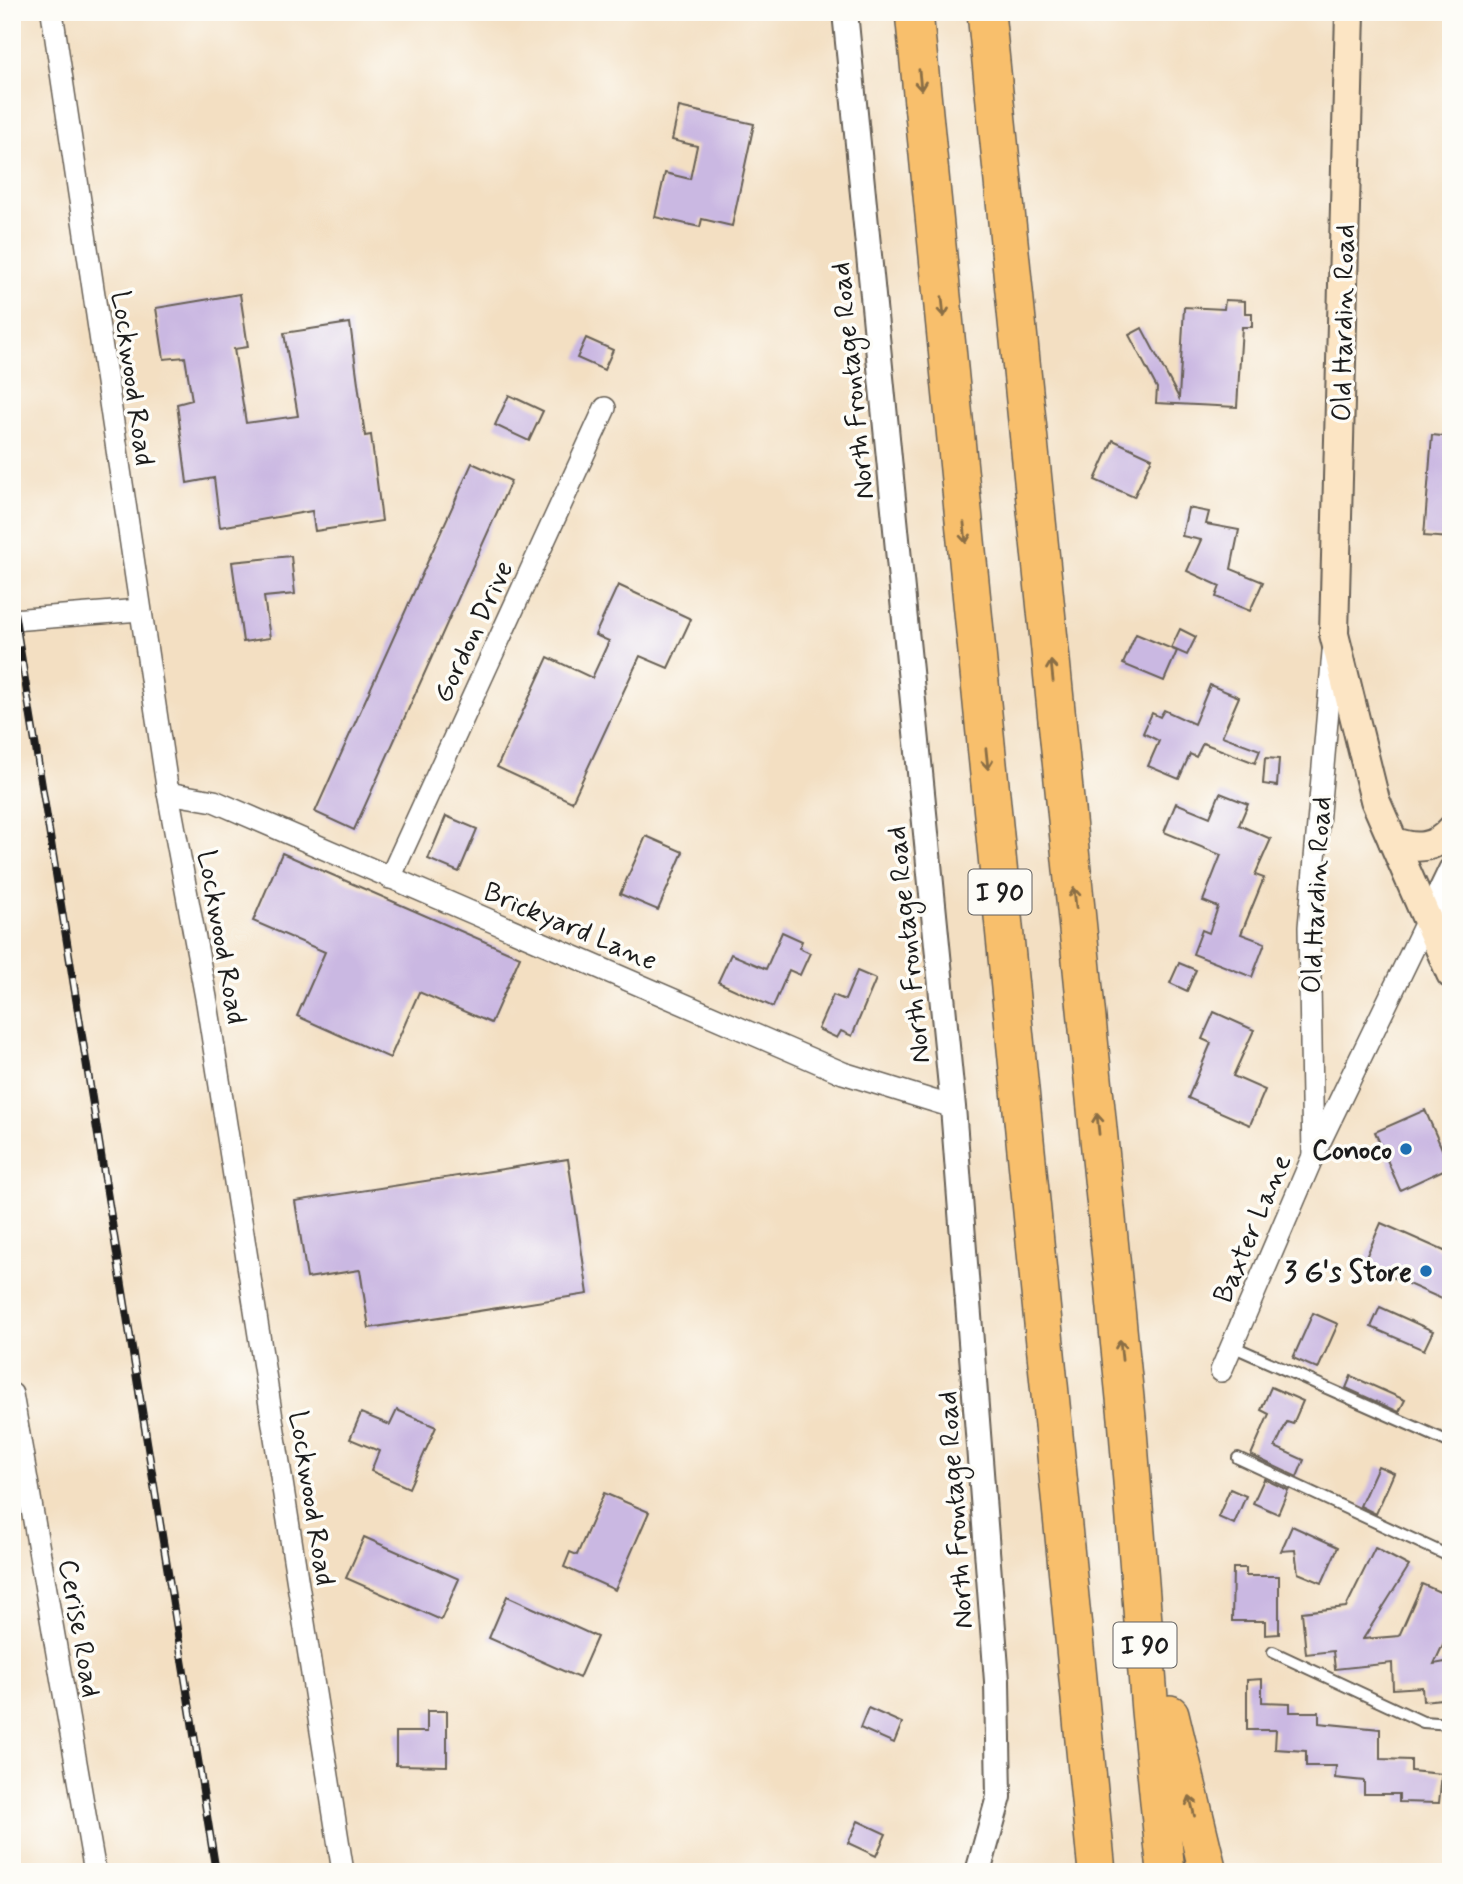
<svg xmlns="http://www.w3.org/2000/svg" width="1463" height="1884" viewBox="0 0 1463 1884" font-family="Mynerve,sans-serif">
	<style>
		.building { fill: #cab8e2 }
		.lines { fill: none; stroke-linecap: round; stroke-linejoin: round }
		.service-casing { stroke: #676056; stroke-width: 14 }
		.minor-casing { stroke: #676056; stroke-width: 24 }
		.tertiary-casing { stroke: #676056; stroke-width: 28 }
		.secondary-casing { stroke: #676056; stroke-width: 32 }
		.motorway-casing { stroke: #676056; stroke-width: 40 }
		.service { stroke: #fff; stroke-width: 10 }
		.minor { stroke: #fff; stroke-width: 21 }
		.tertiary { stroke: #fff; stroke-width: 24 }
		.secondary { stroke: #fce5c4; stroke-width: 28 }
		.motorway { stroke: #f8bf6c; stroke-width: 37 }
		.rail-casing { stroke: #1c1c1c; stroke-width: 8 }
		.rail { stroke: #fdfcf7; stroke-width: 5; stroke-dasharray: 16; stroke-linecap: butt }
		.oneway { stroke: #8a6e44 }
		.poi-dot { fill: #1f6fb2; stroke: #fdfcf7; stroke-width: 2.5 }
		.labels { text-anchor: middle; stroke-width: 7; stroke-linejoin: round; paint-order: stroke }
		.shield { fill: #fdfcf7; stroke: #605f5e; stroke-width: 2 }
		.shield-label { font-size: 26px; font-weight: bold; fill: #1c1c1c }
		.street-label { font-size: 28px; fill: #1c1c1c; stroke: #fdfcf7 }
		.poi-label { font-size: 28px; font-weight: bold; fill: #1c1c1c; stroke: #fdfcf7; text-anchor: end }
	</style>
	<rect width="100%" height="100%" fill="#fdfcf7"/>
	<filter id="ink" filterUnits="userSpaceOnUse"><feTurbulence type="fractalNoise" baseFrequency=".0143" numOctaves="2"/><feDisplacementMap in="SourceGraphic" scale="14" xChannelSelector="R" yChannelSelector="G"/><feConvolveMatrix kernelMatrix="1 2 1 2 8 2 1 2 1" color-interpolation-filters="sRGB"/></filter>
	<filter id="wash" filterUnits="userSpaceOnUse"><feTurbulence type="fractalNoise" baseFrequency=".00686" numOctaves="4" result="noise"/><feDisplacementMap in="SourceGraphic" scale="28" xChannelSelector="R" yChannelSelector="G"/><feGaussianBlur stdDeviation="1.57" result="paint"/><feColorMatrix in="noise" values="0 0 0 0 0 0 0 0 0 0 0 0 0 0 0 0 0 1.4 0 .05"/><feComposite in="paint" operator="in"/></filter>
	<g filter="url(#wash)">
		<rect width="100%" height="100%" fill="#f3dfc2"/>
		<g id="blocks">
			<g class="building">
				<path d="M679,107L754,124L732,226L702,219L700,227L655,217L665,173L690,179L697,146L672,140Z"/>
				<path d="M240,294L248,347L234,349L246,423L298,416L284,333L350,323L365,436L371,435L382,521L315,531L312,511L220,527L214,478L187,483L177,404L192,400L185,357L164,359L156,308Z"/>
				<path d="M1225,300L1245,301V313H1252V327H1242L1237,407L1156,403L1157,388L1129,335L1142,328L1179,398L1184,307L1224,309Z"/>
				<path d="M586,338L613,350L604,370L577,358Z"/>
				<path d="M509,395L543,411L529,441L495,425Z"/>
				<path d="M1432,435L1451,437V538L1424,536Z"/>
				<path d="M1113,440L1152,458L1134,497L1095,480Z"/>
				<path d="M472,463L511,481L354,830L315,812Z"/>
				<path d="M1188,508L1209,512L1206,524L1239,530L1231,569L1263,582L1250,611L1216,597L1220,586L1187,571L1201,540L1182,536Z"/>
				<path d="M291,556L295,594L264,597L270,638L243,642L232,562Z"/>
				<path d="M618,585L691,619L668,668L640,656L572,802L497,767L548,657L592,678L609,641L595,635Z"/>
				<path d="M1180,629L1196,637L1187,655L1171,648Z"/>
				<path d="M1136,634L1177,651L1164,681L1123,664Z"/>
				<path d="M1210,685L1239,697L1222,736L1260,750L1255,763L1203,743L1196,757L1190,754L1179,779L1148,766L1159,741L1143,733L1152,713L1160,717L1164,710L1194,724Z"/>
				<path d="M1265,758L1279,759L1277,786L1263,784Z"/>
				<path d="M1220,793L1248,804L1239,825L1271,839L1255,875L1264,878L1241,934L1265,943L1252,977L1193,954L1202,930L1209,933L1218,907L1203,901L1221,855L1164,832L1176,803L1210,817Z"/>
				<path d="M446,816L477,829L459,872L428,859Z"/>
				<path d="M646,836L683,852L658,910L620,894Z"/>
				<path d="M282,853L520,957L491,1023L419,992L390,1058L297,1016L325,952L253,921Z"/>
				<path d="M782,932L802,941L799,948L810,953L800,975L789,970L773,1007L718,982L731,954L766,969Z"/>
				<path d="M1179,963L1196,970L1187,991L1170,983Z"/>
				<path d="M857,971L876,979L852,1036L841,1031L837,1038L818,1029L833,995L845,1000Z"/>
				<path d="M1214,1012L1254,1030L1233,1076L1265,1090L1250,1125L1188,1098L1211,1043L1202,1039Z"/>
				<path d="M1425,1110L1450,1167L1400,1190L1375,1132Z"/>
				<path d="M568,1159L588,1294L369,1328L360,1270L307,1278L295,1201Z"/>
				<path d="M1381,1223L1451,1254V1303L1363,1264Z"/>
				<path d="M1380,1307L1433,1331L1424,1350L1371,1327Z"/>
				<path d="M1313,1313L1338,1324L1318,1369L1293,1358Z"/>
				<path d="M1351,1376L1405,1400L1399,1412L1346,1388Z"/>
				<path d="M1271,1387L1303,1401L1293,1424L1287,1422L1275,1447L1304,1460L1297,1477L1251,1455L1269,1414L1261,1410Z"/>
				<path d="M397,1410L436,1427L409,1488L371,1471L379,1451L350,1439L361,1413L390,1425Z"/>
				<path d="M1378,1466L1394,1473L1376,1514L1360,1506Z"/>
				<path d="M1264,1479L1288,1490L1278,1514L1253,1503Z"/>
				<path d="M1230,1489L1246,1496L1234,1524L1218,1517Z"/>
				<path d="M604,1493L649,1512L615,1590L564,1567L570,1552L577,1555Z"/>
				<path d="M1292,1526L1338,1547L1322,1583L1298,1573L1295,1550L1281,1551Z"/>
				<path d="M364,1537L459,1579L441,1620L346,1578Z"/>
				<path d="M1375,1548L1409,1566L1363,1639L1399,1636L1422,1584L1451,1597V1627L1434,1664L1451,1661V1698L1423,1701L1422,1687L1393,1689L1392,1663L1335,1669L1333,1651L1306,1654L1302,1612L1346,1607Z"/>
				<path d="M1233,1568H1246V1576H1279V1634L1265,1635V1621H1232Z"/>
				<path d="M507,1596L597,1637L579,1678L489,1638Z"/>
				<path d="M1262,1679V1702L1290,1703V1712H1319V1723L1380,1729V1759L1411,1760V1771L1442,1774L1439,1803L1399,1802V1794H1364V1781L1335,1778L1336,1766H1306V1751L1275,1749L1276,1730H1247V1680Z"/>
				<path d="M868,1708L902,1723L894,1743L860,1728Z"/>
				<path d="M427,1711H447V1766L396,1765V1732H427Z"/>
				<path d="M858,1821L886,1834L876,1856L848,1843Z"/>
			</g>
		</g>
	</g>
	<g filter="url(#ink)">
		<use href="#blocks" fill-opacity="0" stroke="#676056" stroke-width="2"/>
		<g class="lines">
			<defs>
				<g id="service">
					<path d="M1232,1346L1451,1443"/>
					<path d="M1238,1458L1451,1557"/>
					<path d="M1273,1652L1423,1722L1451,1724"/>
				</g>
				<g id="minor">
					<path d="M52,12L168,793L207,1003L343,1872"/>
					<path d="M12,620L140,610"/>
					<path d="M168,793L214,801L843,1073L953,1107"/>
					<path d="M390,878L605,408"/>
					<path d="M1313,1156L1309,927L1333,652"/>
					<path d="M1221,1371L1313,1156L1427,920"/>
					<path d="M12,1394L95,1872"/>
				</g>
				<g id="tertiary">
					<path d="M845,12L953,1107L997,1681L999,1797L978,1872"/>
					<path d="M1427,920L1451,870"/>
				</g>
				<g id="secondary">
					<path d="M1350,12L1334,634L1375,800L1451,974"/>
					<path d="M1393,841C1415,850 1435,849 1451,830"/>
				</g>
				<g id="motorway">
					<path d="M914,12L1097,1872"/>
					<path d="M986,12L1127,1418L1150,1711L1166,1872"/>
					<path d="M1170,1714L1208,1872"/>
				</g>
			</defs>
			<use href="#service" class="service-casing"/>
			<use href="#minor" class="minor-casing"/>
			<use href="#tertiary" class="tertiary-casing"/>
			<use href="#secondary" class="secondary-casing"/>
			<use href="#motorway" class="motorway-casing"/>
			<use href="#service" class="service"/>
			<use href="#minor" class="minor"/>
			<use href="#tertiary" class="tertiary"/>
			<use href="#secondary" class="secondary"/>
			<use href="#motorway" class="motorway"/>
			<defs>
				<path id="rail" d="M12,599L216,1872"/>
			</defs>
			<use href="#rail" class="rail-casing"/>
			<use href="#rail" class="rail"/>
		</g>
		<defs><path id="oneway-shaft" d="M-6 0H5M1.5-3L5.5 0L1.5 3" fill="none" stroke-width="1.6" stroke-linecap="round" stroke-linejoin="round" transform="scale(1.75)"/></defs>
		<g class="oneway">
			<use href="#oneway-shaft" transform="translate(920 80) rotate(84)"/>
			<use href="#oneway-shaft" transform="translate(943 307) rotate(84)"/>
			<use href="#oneway-shaft" transform="translate(965 533) rotate(84)"/>
			<use href="#oneway-shaft" transform="translate(1052 671) rotate(-96)"/>
			<use href="#oneway-shaft" transform="translate(987 759) rotate(84)"/>
			<use href="#oneway-shaft" transform="translate(1075 898) rotate(-96)"/>
			<use href="#oneway-shaft" transform="translate(1098 1124) rotate(-96)"/>
			<use href="#oneway-shaft" transform="translate(1121 1350) rotate(-96)"/>
			<use href="#oneway-shaft" transform="translate(1192 1806) rotate(-104)"/>
		</g>
	</g>
	<g class="poi-dot">
		<circle cx="1406" cy="1149" r="7"/>
		<circle cx="1426" cy="1271" r="7"/>
	</g>
	<g class="labels">
		<g class="shield">
			<rect x="968.5" y="869.5" width="63" height="45" rx="5"/>
			<rect x="1113.5" y="1622.5" width="63" height="45" rx="5"/>
		</g>
		<g class="shield-label">
			<text x="1000" y="901">I 90</text>
			<text x="1145" y="1654">I 90</text>
		</g>
		<g class="street-label">
			<text transform="translate(1342 323) rotate(-89)" y="10">Old Hardin Road</text>
			<text transform="translate(134 378) rotate(82)" y="10">Lockwood Road</text>
			<text transform="translate(851 381) rotate(-96)" y="10">North Frontage Road</text>
			<text transform="translate(472 631) rotate(-65)" y="10">Gordon Drive</text>
			<text transform="translate(1315 895) rotate(-87)" y="10">Old Hardin Road</text>
			<text transform="translate(571 925) rotate(23)" y="10">Brickyard Lane</text>
			<text transform="translate(223 937) rotate(80)" y="10">Lockwood Road</text>
			<text transform="translate(907 945) rotate(-96)" y="10">North Frontage Road</text>
			<text transform="translate(1251 1228) rotate(-67)" y="10">Baxter Lane</text>
			<text transform="translate(313 1498) rotate(81)" y="10">Lockwood Road</text>
			<text transform="translate(954 1510) rotate(-94)" y="10">North Frontage Road</text>
			<text transform="translate(81 1628) rotate(80)" y="10">Cerise Road</text>
		</g>
		<g class="poi-label">
			<text x="1392" y="1159">Conoco</text>
			<text x="1412" y="1281">3 G's Store</text>
		</g>
	</g>
	<rect width="1463" height="1884" fill="none" stroke="#fdfcf7" stroke-width="42"/>
</svg>
